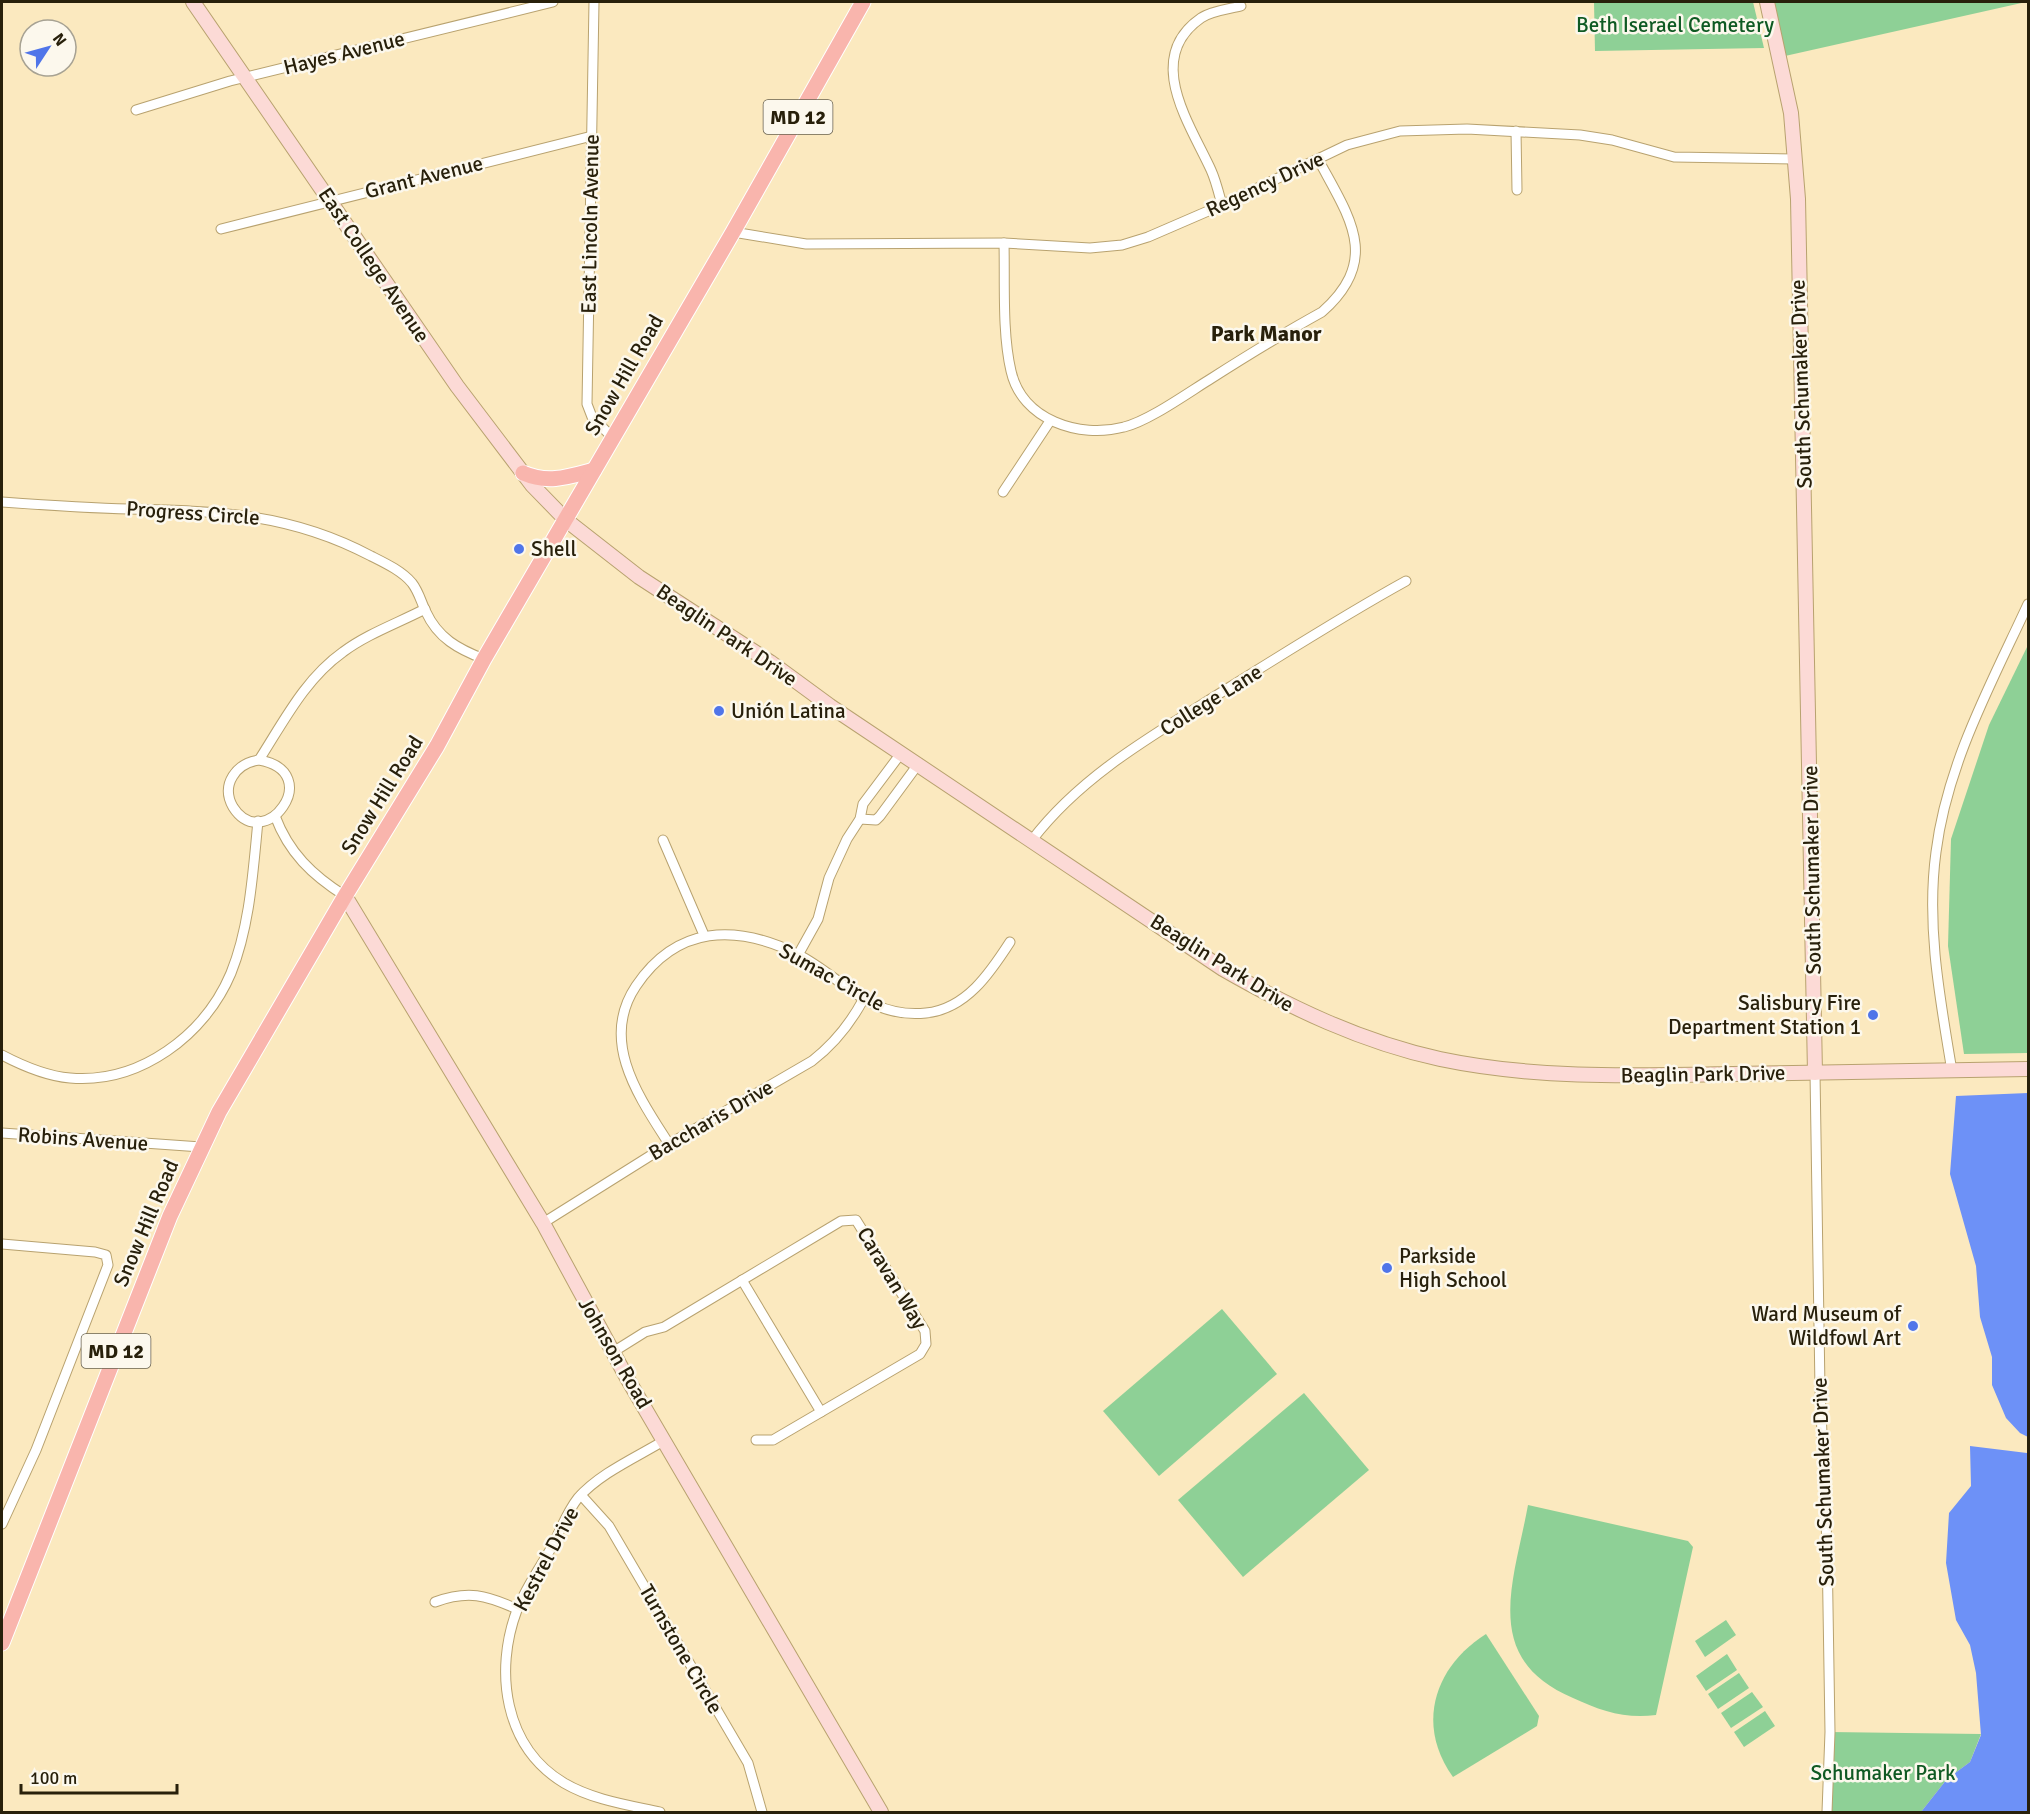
<svg xmlns="http://www.w3.org/2000/svg" width="2030" height="1814" viewBox="0 0 2030 1814" font-family="Signika,sans-serif">
	<style>
		.green { fill: #8ed096 }
		.water { fill: #6d91f7 }
		.lines { fill: none; stroke-linecap: round; stroke-linejoin: round }
		.street-casing { stroke: #b8a26f; stroke-width: 11 }
		.secondary-casing { stroke: #b8a26f; stroke-width: 16 }
		.primary-casing { stroke: #fff; stroke-width: 17 }
		.street { stroke: #fff; stroke-width: 9 }
		.secondary { stroke: #fcdad6; stroke-width: 14 }
		.primary { stroke: #f9b5ad; stroke-width: 15 }
		.poi-dot { fill: #5075e9; stroke: #fcf8ed; stroke-width: 2 }
		.labels { text-anchor: middle; stroke-width: 5; stroke-linejoin: round; paint-order: stroke }
		.shield { fill: #fcf8ed; stroke: #68614f; stroke-width: 1.5 }
		.shield-label { font-size: 20px; font-weight: bold; fill: #28200b }
		.park-label { font-size: 21px; fill: #0f5a23; stroke: #fcf8ed }
		.street-label { font-size: 21px; fill: #28200b; stroke: #fcf8ed }
		.poi-label { font-size: 21px; fill: #28200b; stroke: #fcf8ed; text-anchor: start }
		.neighbourhood-label { font-size: 22px; font-weight: bold; fill: #28200b; stroke: #fcf8ed }
	</style>
	<rect width="100%" height="100%" fill="#fbe9bf"/>
	<g class="green">
		<path d="M1594,2H1753L1764,48L1595,51Z"/>
		<path d="M1773,2H2026L1785,56Z"/>
		<path d="M2028,645V1053L1964,1054L1948,946L1951,839L1989,725Z"/>
		<path d="M1222,1309L1277,1374L1159,1476L1103,1411Z"/>
		<path d="M1304,1393L1369,1470L1243,1577L1178,1500Z"/>
		<path d="M1528,1505L1688,1541L1693,1547L1656,1715C1625,1719 1601,1711 1573,1698C1480,1659 1514,1582 1528,1505Z"/>
		<path d="M1726,1620L1736,1635L1705,1657L1695,1641Z"/>
		<path d="M1486,1634L1539,1716L1537,1726L1453,1777C1415,1724 1435,1666 1486,1634Z"/>
		<path d="M1727,1654L1737,1670L1706,1691L1696,1676Z"/>
		<path d="M1739,1673L1749,1688L1718,1709L1708,1694Z"/>
		<path d="M1752,1692L1763,1707L1731,1728L1721,1713Z"/>
		<path d="M1765,1711L1775,1726L1744,1747L1734,1732Z"/>
		<path d="M1830,1732L1981,1734L1970,1762L1947,1779L1921,1812H1827Z"/>
	</g>
	<g class="water">
		<path d="M2028,1093V1437L2020,1433L2006,1418L1992,1385V1357L1980,1317L1976,1266L1950,1174L1956,1096Z"/>
		<path d="M1970,1446L2027,1453L2028,1450V1812H1921L1947,1779L1970,1762L1981,1735L1976,1673L1970,1645L1956,1620L1946,1563L1949,1513L1971,1486Z"/>
	</g>
	<g class="lines">
		<defs>
			<g id="street">
				<path d="M594,2L587,404L592,417L612,437"/>
				<path d="M136,110L230,81L553,2"/>
				<path d="M1516,131L1517,190"/>
				<path d="M1222,205C1219,194 1216,181 1211,170C1190,124 1143,58 1201,18C1211,11 1229,9 1241,6"/>
				<path d="M221,229L592,136"/>
				<path d="M733,232L806,244L1004,243L1090,248L1122,245L1148,237L1222,205L1347,145L1400,131L1467,129L1580,135L1612,140L1674,157L1796,159"/>
				<path d="M1004,243C1005,282 1002,333 1011,371C1022,420 1079,439 1124,427C1149,421 1189,392 1212,378C1248,355 1284,333 1322,312C1382,259 1349,217 1318,159"/>
				<path d="M1003,492L1050,421"/>
				<path d="M2,502C44,505 86,508 129,509C217,511 290,513 371,556C385,563 402,571 412,583C419,592 421,602 426,612C438,638 458,649 484,659"/>
				<path d="M259,760C327,772 264,856 233,807C220,784 237,763 259,760C284,721 305,679 343,652C367,634 398,623 425,609"/>
				<path d="M275,816C289,853 312,875 345,896"/>
				<path d="M860,819L876,820L880,816L919,763"/>
				<path d="M663,840L704,935"/>
				<path d="M1032,840C1083,773 1160,731 1230,687C1288,651 1346,614 1406,581"/>
				<path d="M798,955L818,919L829,878L847,839L860,819L863,804L902,752"/>
				<path d="M2,1055C23,1066 46,1076 70,1078C140,1084 205,1035 231,973C250,926 253,871 258,821"/>
				<path d="M1952,1071C1940,999 1926,925 1936,852C1947,764 1991,684 2028,604"/>
				<path d="M1815,1073L1820,1389L1827,1545L1830,1732L1827,1812"/>
				<path d="M2,1133L201,1147"/>
				<path d="M669,1144C639,1097 599,1041 636,986C677,925 736,924 797,954C843,977 867,1019 926,1013C966,1009 990,973 1010,942"/>
				<path d="M543,1223L669,1144L812,1061C834,1044 850,1024 863,1000"/>
				<path d="M2,1244L95,1252L106,1255L108,1265L36,1450L2,1524"/>
				<path d="M742,1280L821,1412"/>
				<path d="M613,1352L645,1332L664,1327L841,1221L856,1220L925,1331L926,1344L920,1354L773,1440H756"/>
				<path d="M581,1495L609,1526L748,1763L762,1812"/>
				<path d="M435,1602C468,1590 486,1595 517,1609"/>
				<path d="M660,1812C628,1805 593,1800 564,1783C504,1747 494,1671 517,1610C525,1589 539,1569 550,1550C559,1534 566,1513 578,1498C600,1473 637,1457 665,1440"/>
			</g>
			<g id="secondary">
				<path d="M193,2L457,386L532,485L566,520L639,577L770,662L830,706L1223,969C1291,1008 1362,1042 1440,1059C1535,1079 1632,1076 1729,1074C1829,1073 1929,1071 2028,1069"/>
				<path d="M1767,2L1791,113L1798,199L1815,1073"/>
				<path d="M345,896L543,1223L627,1378L881,1812"/>
			</g>
			<g id="primary">
				<path d="M523,473C548,484 568,477 594,470"/>
				<path d="M2,1643L170,1216L219,1112L345,896L437,746L484,659L733,232L863,2"/>
			</g>
		</defs>
		<use href="#street" class="street-casing"/>
		<use href="#secondary" class="secondary-casing"/>
		<use href="#primary" class="primary-casing"/>
		<use href="#street" class="street"/>
		<use href="#secondary" class="secondary"/>
		<use href="#primary" class="primary"/>
	</g>
	<g class="poi-dot">
		<circle cx="519" cy="549" r="6"/>
		<circle cx="719" cy="711" r="6"/>
		<circle cx="1873" cy="1015" r="6"/>
		<circle cx="1387" cy="1268" r="6"/>
		<circle cx="1913" cy="1326" r="6"/>
	</g>
	<g class="labels">
		<g class="shield">
			<rect x="763.5" y="100" width="69" height="34" rx="4.5"/>
			<rect x="81.5" y="1334" width="69" height="34" rx="4.5"/>
		</g>
		<g class="shield-label">
			<text x="798" y="124">MD 12</text>
			<text x="116" y="1358">MD 12</text>
		</g>
		<g class="park-label">
			<text x="1675" y="32">Beth Iserael Cemetery</text>
			<text x="1883" y="1780">Schumaker Park</text>
		</g>
		<g class="street-label">
			<text transform="translate(344 53) rotate(-14)" y="7">Hayes Avenue</text>
			<text transform="translate(424 177) rotate(-14)" y="7">Grant Avenue</text>
			<text transform="translate(1265 184) rotate(-25)" y="7">Regency Drive</text>
			<text transform="translate(590 224) rotate(-89)" y="7">East Lincoln Avenue</text>
			<text transform="translate(374 265) rotate(56)" y="7">East College Avenue</text>
			<text transform="translate(624 375) rotate(-60)" y="7">Snow Hill Road</text>
			<text transform="translate(1801 384) rotate(-92)" y="7">South Schumaker Drive</text>
			<text transform="translate(193 513) rotate(4)" y="7">Progress Circle</text>
			<text transform="translate(727 635) rotate(34)" y="7">Beaglin Park Drive</text>
			<text transform="translate(1211 700) rotate(-32)" y="7">College Lane</text>
			<text transform="translate(382 795) rotate(-58)" y="7">Snow Hill Road</text>
			<text transform="translate(1812 870) rotate(-91)" y="7">South Schumaker Drive</text>
			<text transform="translate(1222 963) rotate(32)" y="7">Beaglin Park Drive</text>
			<text transform="translate(832 977) rotate(29)" y="7">Sumac Circle</text>
			<text transform="translate(1703 1074) rotate(-1)" y="7">Beaglin Park Drive</text>
			<text transform="translate(711 1120) rotate(-30)" y="7">Baccharis Drive</text>
			<text transform="translate(83 1139) rotate(4)" y="7">Robins Avenue</text>
			<text transform="translate(146 1223) rotate(-67)" y="7">Snow Hill Road</text>
			<text transform="translate(892 1278) rotate(59)" y="7">Caravan Way</text>
			<text transform="translate(615 1353) rotate(60)" y="7">Johnson Road</text>
			<text transform="translate(1823 1482) rotate(-92)" y="7">South Schumaker Drive</text>
			<text transform="translate(546 1559) rotate(-62)" y="7">Kestrel Drive</text>
			<text transform="translate(681 1649) rotate(60)" y="7">Turnstone Circle</text>
		</g>
		<g class="poi-label">
			<text x="531" y="556">Shell</text>
			<text x="731" y="718">Unión Latina</text>
			<text x="1861" y="1010" text-anchor="end">Salisbury Fire<tspan x="1861" dy="24">Department Station 1</tspan></text>
			<text x="1399" y="1263">Parkside<tspan x="1399" dy="24">High School</tspan></text>
			<text x="1901" y="1321" text-anchor="end">Ward Museum of<tspan x="1901" dy="24">Wildfowl Art</tspan></text>
		</g>
		<g class="neighbourhood-label">
			<text x="1266" y="341">Park Manor</text>
		</g>
	</g>
	<rect width="2030" height="1814" fill="none" stroke="#28200b" stroke-width="6"/>
	<g transform="translate(48 48) rotate(54)"><circle r="28" fill="#fcf8ed" stroke="#a7a293" stroke-width="1.5"/>
	<path d="M0-4.5L10 22L0 15L-10 22Z" fill="#5075e9"/>
	<text y="-9" font-size="16" font-weight="bold" text-anchor="middle" fill="#28200b">N</text>
	</g>
	<path d="M21 1784v9h156v-9" fill="none" stroke="#28200b" stroke-width="3"/>
	<text x="30" y="1784" font-size="18" fill="#28200b" stroke="#fcf8ed" stroke-width="4.5" paint-order="stroke">100 m</text>
</svg>
